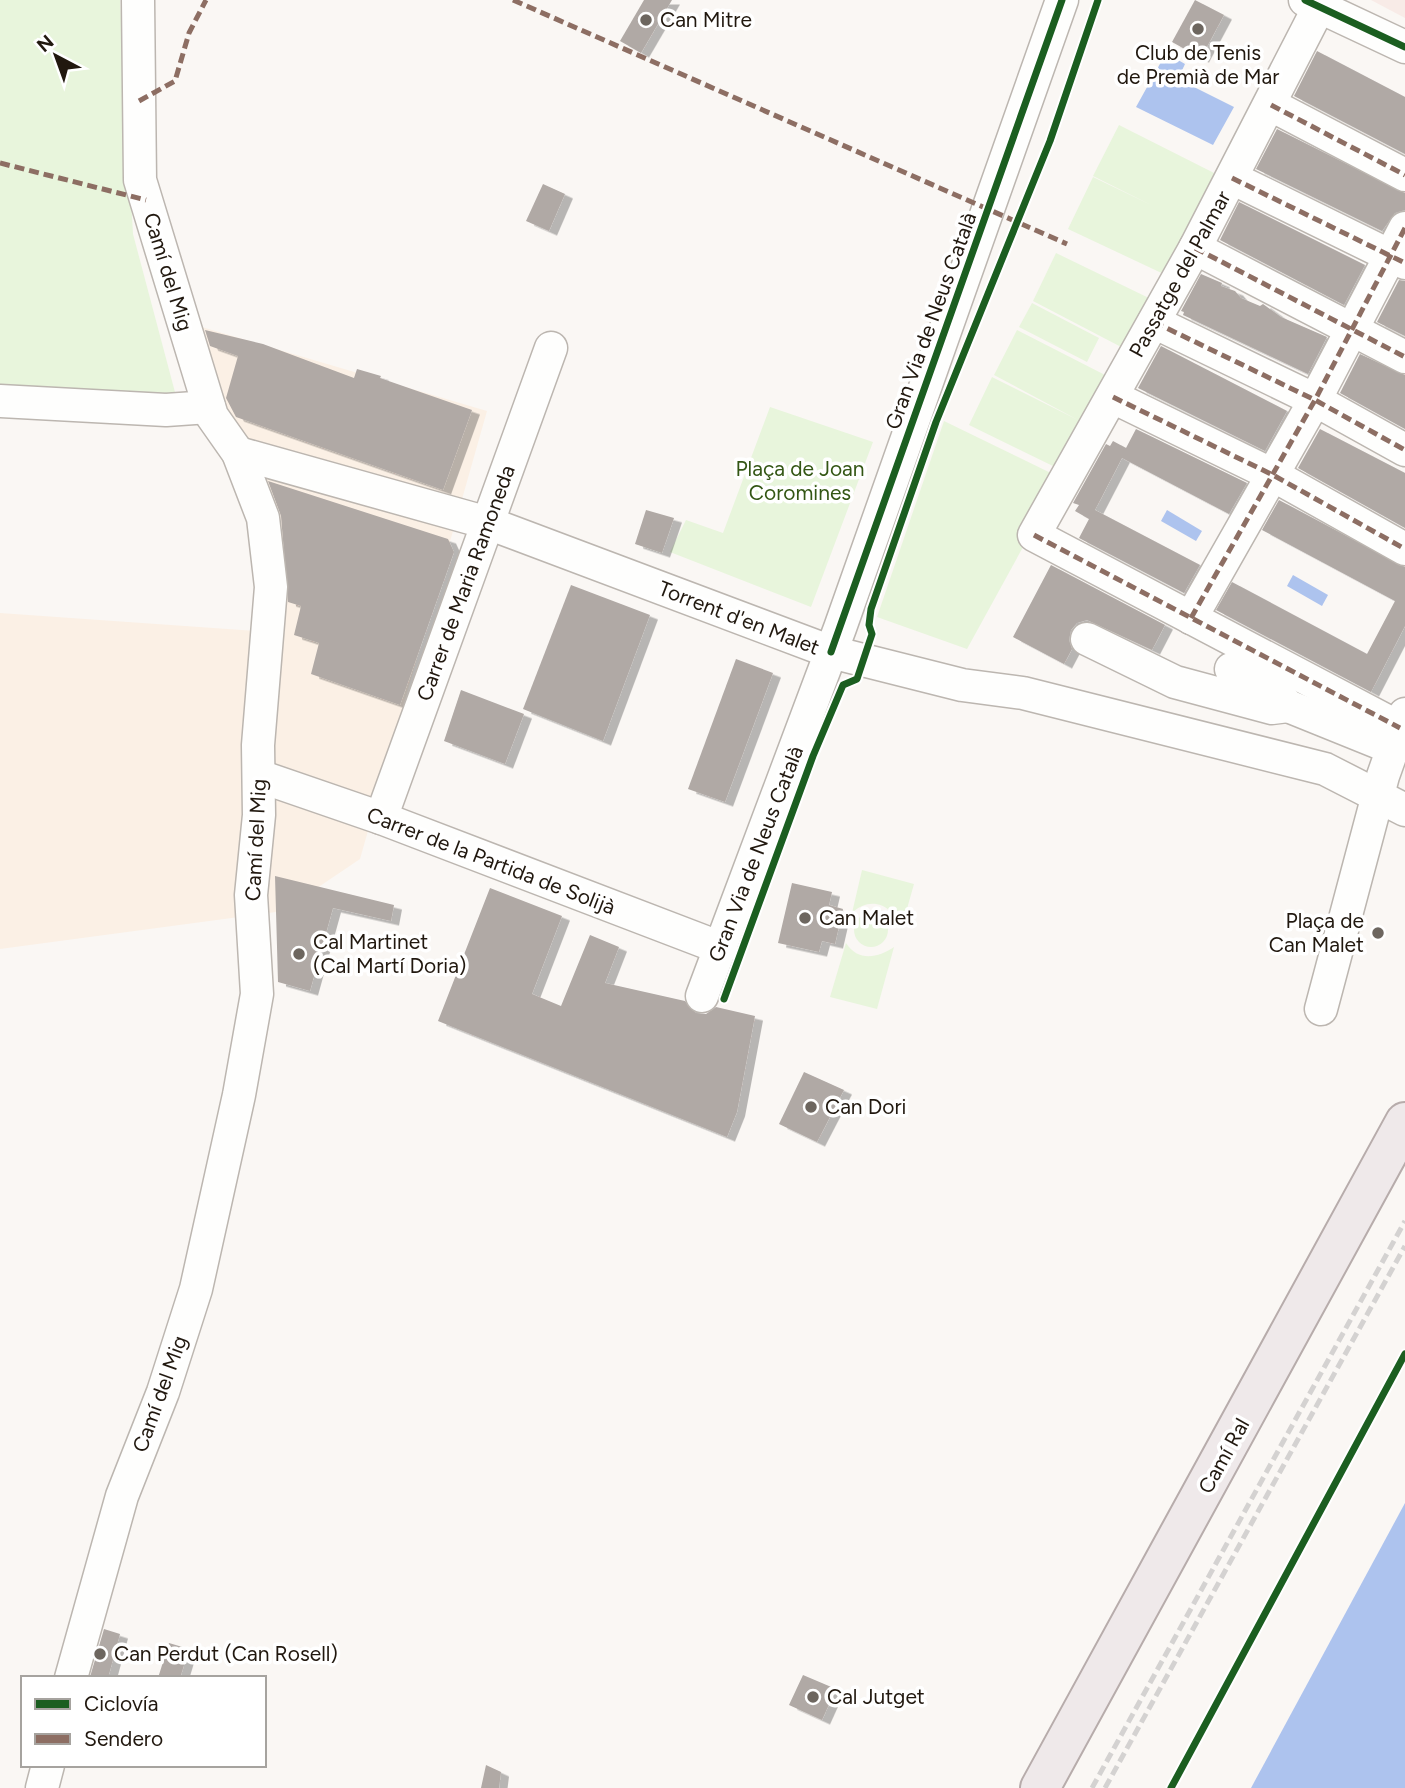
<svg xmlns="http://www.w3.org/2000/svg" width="1405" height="1788" viewBox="0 0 1405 1788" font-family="Figtree,sans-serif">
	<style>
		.industrial { fill: #fbf0e5 }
		.education { fill: #f8ebe7 }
		.green { fill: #e8f5dc }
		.water { fill: #adc3ee }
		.building { fill: #b0a9a5; filter: url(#shadow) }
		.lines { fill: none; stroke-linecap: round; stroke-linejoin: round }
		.minor-casing { stroke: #bcb6b0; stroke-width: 35 }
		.major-casing { stroke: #b7acab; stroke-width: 42 }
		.minor { stroke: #fefefd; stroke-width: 32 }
		.major { stroke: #efe9ea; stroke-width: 38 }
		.rail { stroke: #d4d2d1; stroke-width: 5; stroke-dasharray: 10 5; stroke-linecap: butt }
		.quiet { stroke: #8d6e63; stroke-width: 5; stroke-dasharray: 10 5; stroke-linecap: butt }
		.cycleway-casing { stroke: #fff; stroke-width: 11 }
		.cycleway { stroke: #1b5e20; stroke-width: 7 }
		.poi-dot { fill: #6d665f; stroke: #fff; stroke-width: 2.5 }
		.labels { text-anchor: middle; stroke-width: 7; stroke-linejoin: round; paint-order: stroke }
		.poi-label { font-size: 21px; fill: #21180f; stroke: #fff; text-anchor: start }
		.street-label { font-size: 21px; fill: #21180f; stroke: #fff }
		.park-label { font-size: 21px; fill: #335614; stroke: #fff }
	</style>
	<defs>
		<filter id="shadow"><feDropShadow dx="8" dy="4.5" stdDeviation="0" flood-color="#0004"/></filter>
	</defs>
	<rect width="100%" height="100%" fill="#faf7f4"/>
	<path class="industrial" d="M195,325L487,411L360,859L283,911L0,949V613L283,633Z"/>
	<path class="education" d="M1371,0H1405V18Z"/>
	<g class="green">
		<path d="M0,0H120L133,234L176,396L0,386Z"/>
		<path d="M1119,125L1224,178L1170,277L1068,229L1093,177L1151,205L1093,176Z"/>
		<path d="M1056,253L1153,300L1125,349L1033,301Z"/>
		<path d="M1032,303L1099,338L1087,362L1019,327Z"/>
		<path d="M1017,330L1107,376L1057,468L969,425L992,377L1078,420L994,375Z"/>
		<path d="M770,407L873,442L811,607L670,552L686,520L723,533Z"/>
		<path d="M944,421L1061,478L967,649L877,617Z"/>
		<path d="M862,870L914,884L901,930C894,905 871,895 852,913Z"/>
		<circle cx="871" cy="930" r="17"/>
		<path d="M846,943C858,962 878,958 894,947L877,1009L830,997Z"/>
	</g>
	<g class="water">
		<path d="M1166,53L1185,64L1178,79L1234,107L1213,145L1136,107Z"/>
		<path d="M1167,510L1202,531L1196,541L1161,521Z"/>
		<path d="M1293,575L1328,595L1322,606L1287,586Z"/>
		<path d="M1405,1503V1788H1251Z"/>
	</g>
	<g class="building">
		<path d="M644,0H672L641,53L620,41Z"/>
		<path d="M1195,0L1224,15L1201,58L1172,42Z"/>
		<path d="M1317,51L1405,97V154L1294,96Z"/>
		<path d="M1277,129L1405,193V210L1395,213L1382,231L1256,169Z"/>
		<path d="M543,184L565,194L549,231L526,221Z"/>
		<path d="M1239,202L1365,265L1344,305L1220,240Z"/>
		<path d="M1201,274L1222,283L1221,286L1235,291L1241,298L1260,306L1263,304L1281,317L1327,337L1308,374L1183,315L1184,312L1181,311Z"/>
		<path d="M1399,280L1405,281V336L1377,322Z"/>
		<path d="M205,330L263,344L354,378L357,369L381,376L380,378L472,410L443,490L236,417L226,398L238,356L210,346Z"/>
		<path d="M1161,346L1287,411L1265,451L1138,388Z"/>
		<path d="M1360,354L1405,375V429L1340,393Z"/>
		<path d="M1136,429L1247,483L1229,514L1122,458L1095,510L1200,565L1184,593L1079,538L1089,519L1075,511L1079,505L1073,503L1106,444L1110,446L1113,441L1126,448Z"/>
		<path d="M1320,429L1405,473V528L1298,468Z"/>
		<path d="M268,481L448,539L454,552L400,705L311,674L319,643L294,635L301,606L288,602L281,516Z"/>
		<path d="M1279,500L1405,567V626L1371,692L1216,610L1232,582L1367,654L1395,601L1262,530Z"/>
		<path d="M646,510L674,518L662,553L635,544Z"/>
		<path d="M1051,565L1165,625L1152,650L1087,620L1077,623L1071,630L1069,640L1072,649L1064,664L1013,637Z"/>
		<path d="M571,585L650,615L603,741L523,709Z"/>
		<path d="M736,659L773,673L725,802L688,789Z"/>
		<path d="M461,690L524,714L505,764L444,741Z"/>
		<path d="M275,876L394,905L391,921L333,908L310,991L278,982Z"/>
		<path d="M792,883L832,892L829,905L843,909L835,944L822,941L819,952L778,943Z"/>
		<path d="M490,888L562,916L532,994L561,1006L590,935L619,947L605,983L685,1001L696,1013L706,1014L716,1007L755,1016L737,1112L727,1137L438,1021Z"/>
		<path d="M804,1072L844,1090L817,1142L779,1124Z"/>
		<path d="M104,1629L120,1634L108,1678H94L90,1677Z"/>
		<path d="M169,1643L189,1649L180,1678H158Z"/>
		<path d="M803,1675L836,1689L822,1720L789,1705Z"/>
		<path d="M486,1765L501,1772L499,1788H481Z"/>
	</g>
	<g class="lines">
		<defs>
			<g id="minor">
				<path d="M1305,0L1405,47"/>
				<path d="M1319,7L1195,248L1034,535L1400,728"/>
				<path d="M1271,105L1405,175"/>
				<path d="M1232,178L1405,263"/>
				<path d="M1195,248L1405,357"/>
				<path d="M1154,322L1315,400L1405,450"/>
				<path d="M1113,397L1273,475L1405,549"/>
				<path d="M0,401L166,410L209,407"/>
				<path d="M238,453L488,523L831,652L962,685L1023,693L1325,769L1405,810"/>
				<path d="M1191,618L1315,400L1405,228"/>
				<path d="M1087,639L1175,682L1272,708L1288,706"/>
				<path d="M1231,669L1275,692L1288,706L1392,748"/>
				<path d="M259,776L381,818L721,948"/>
				<path d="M381,818L551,348"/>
				<path d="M702,996L840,628L1062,0"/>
				<path d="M1321,1009L1383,776L1405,714"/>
				<path d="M71,1678L122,1496L163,1392L196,1289L239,1095L257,994L251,895L259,815L258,745L271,587L263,518L238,453L212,416L140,180L138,0"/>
				<path d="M42,1788L48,1765"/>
			</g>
			<path id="major" d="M1040,1788L1405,1122"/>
		</defs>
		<use href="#minor" class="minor-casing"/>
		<use href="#major" class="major-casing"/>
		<use href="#minor" class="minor"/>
		<use href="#major" class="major"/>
		<g class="rail">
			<path d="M1092,1788L1405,1221"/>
			<path d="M1105,1788L1405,1246"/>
		</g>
		<g class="quiet">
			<path d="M513,0L1067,244"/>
			<path d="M139,101L175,81L189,33L206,0"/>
			<path d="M1271,105L1405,175"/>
			<path d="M0,163L146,200"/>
			<path d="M1232,178L1405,263"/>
			<path d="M1195,248L1405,357"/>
			<path d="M1154,322L1315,400L1405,450"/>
			<path d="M1113,397L1273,475L1405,549"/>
			<path d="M1034,535L1400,728"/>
			<path d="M1191,618L1315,400L1405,228"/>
		</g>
		<defs>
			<g id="cycleway">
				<path d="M1305,0L1405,47"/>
				<path d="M831,652L1062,0"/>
				<path d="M724,999L813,756L843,685L857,679L872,634L869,625L871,609L936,422L1050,141L1098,0"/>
				<path d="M1171,1788L1405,1354"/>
			</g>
		</defs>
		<use href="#cycleway" class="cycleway-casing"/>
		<use href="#cycleway" class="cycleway"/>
	</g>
	<g class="poi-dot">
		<circle cx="646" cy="20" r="7"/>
		<circle cx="1198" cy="29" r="7"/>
		<circle cx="805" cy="918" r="7"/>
		<circle cx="1378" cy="933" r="7"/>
		<circle cx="299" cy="954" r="7"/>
		<circle cx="811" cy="1107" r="7"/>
		<circle cx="100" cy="1654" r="7"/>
		<circle cx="813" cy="1697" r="7"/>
	</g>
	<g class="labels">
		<g class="poi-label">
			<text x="660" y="27">Can Mitre</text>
			<text x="1198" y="60" text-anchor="middle">Club de Tenis<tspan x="1198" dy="24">de Premià de Mar</tspan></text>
			<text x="819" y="925">Can Malet</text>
			<text x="1364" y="928" text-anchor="end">Plaça de<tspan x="1364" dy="24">Can Malet</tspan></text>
			<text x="313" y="949">Cal Martinet<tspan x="313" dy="24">(Cal Martí Doria)</tspan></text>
			<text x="825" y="1114">Can Dori</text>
			<text x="114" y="1661">Can Perdut (Can Rosell)</text>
			<text x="827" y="1704">Cal Jutget</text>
		</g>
		<g class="street-label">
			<text transform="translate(168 272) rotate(73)" y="7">Camí del Mig</text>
			<text transform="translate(1180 274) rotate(-61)" y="7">Passatge del Palmar</text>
			<text transform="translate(931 321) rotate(-70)" y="7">Gran Via de Neus Català</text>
			<text transform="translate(466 583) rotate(-70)" y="7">Carrer de Maria Ramoneda</text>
			<text transform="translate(739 618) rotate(21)" y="7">Torrent d'en Malet</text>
			<text transform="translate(256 840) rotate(-87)" y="7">Camí del Mig</text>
			<text transform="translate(756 854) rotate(-69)" y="7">Gran Via de Neus Català</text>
			<text transform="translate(491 861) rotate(21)" y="7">Carrer de la Partida de Solijà</text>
			<text transform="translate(160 1394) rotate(-70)" y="7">Camí del Mig</text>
			<text transform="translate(1224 1456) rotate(-61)" y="7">Camí Ral</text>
		</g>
		<g class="park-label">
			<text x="800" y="476">Plaça de Joan<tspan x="800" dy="24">Coromines</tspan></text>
		</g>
	</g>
	<rect x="21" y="1676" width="245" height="91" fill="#ffffff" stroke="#a6a39f" stroke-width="2"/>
	<rect x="35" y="1699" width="35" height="10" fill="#1b5e20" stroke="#a6a39f" stroke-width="2"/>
	<text x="84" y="1711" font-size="21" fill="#21180f">Ciclovía</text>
	<rect x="35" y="1734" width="35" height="10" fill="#8d6e63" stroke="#a6a39f" stroke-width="2"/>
	<text x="84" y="1746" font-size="21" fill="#21180f">Sendero</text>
	<g transform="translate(56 56) rotate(319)" stroke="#ffffff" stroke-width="5" paint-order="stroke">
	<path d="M0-5L12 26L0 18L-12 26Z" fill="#21180f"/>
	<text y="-10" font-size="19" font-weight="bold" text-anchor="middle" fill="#21180f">N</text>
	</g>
</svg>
